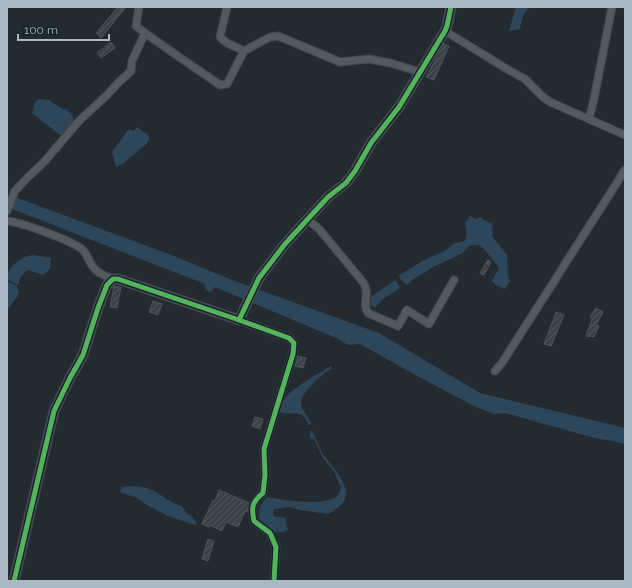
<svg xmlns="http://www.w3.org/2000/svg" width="632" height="588" viewBox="0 0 632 588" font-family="Raleway,sans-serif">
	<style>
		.water { fill: #2e4659 }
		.building { fill: url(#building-hatch); stroke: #4b5359 }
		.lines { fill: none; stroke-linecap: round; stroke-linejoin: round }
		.minor-casing { stroke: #42474b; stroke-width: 9 }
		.tertiary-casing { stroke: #42474b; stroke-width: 11 }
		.minor { stroke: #525a60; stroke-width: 7 }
		.tertiary { stroke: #525a60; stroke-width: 9 }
		.cycleway-casing { stroke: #17232b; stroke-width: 8 }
		.cycleway { stroke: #56b35d; stroke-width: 5 }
	</style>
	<defs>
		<pattern id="building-hatch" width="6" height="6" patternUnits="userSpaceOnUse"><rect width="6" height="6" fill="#3b4146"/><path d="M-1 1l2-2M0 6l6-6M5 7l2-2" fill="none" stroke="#555a5f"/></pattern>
	</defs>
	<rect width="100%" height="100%" fill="#242b30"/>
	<g class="water">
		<path d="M516,7H530C523,13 521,21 520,29L509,31Z"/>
		<path d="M39,99L49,100L64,110L66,109L72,115L74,122L64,133L60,135L32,113L35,102Z"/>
		<path d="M137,127L149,136V140L144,147L143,146L123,164L116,167L112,152L129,129L134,131Z"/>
		<path d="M7,194L174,256L232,280L379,333L480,393L625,428V444L608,440L598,439L505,413L494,414L474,406L410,372L360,344L348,345L336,338L215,287L211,292L206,290L205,284L7,207Z"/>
		<path d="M470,216L476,219L481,217L484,221L486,220L489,223L491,222L493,224L492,230L493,233L491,235L507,255L508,276L510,281L505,289L497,286L492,281L499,268L484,249L478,245H472L468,247L463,253L435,266L412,280L407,285L400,279L399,275C410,269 421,261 433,256C443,252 447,251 454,243C470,242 467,236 465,223Z"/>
		<path d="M34,255L51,258L50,269L43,275L28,270C23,273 20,278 18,285L7,279C7,266 22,256 34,255Z"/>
		<path d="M395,280L400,287L399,289L383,299L375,308L370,304L369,299L372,296Z"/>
		<path d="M7,281L16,285L19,292L18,296L7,310Z"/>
		<path d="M331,366L332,368C323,374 301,391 301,404C302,410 309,418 311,424L309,425C301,408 296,415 281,413L279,409C284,391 315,376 331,366Z"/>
		<path d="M310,431H312C315,437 318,444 321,451C328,463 351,483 345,499C343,505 334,510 329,514L300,510L290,507L274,509L273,516L285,518L288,530C276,536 270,529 260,522C258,509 259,507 267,497C282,500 325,507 337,496C339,494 340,490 341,488L334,471L323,458L314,439L310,438Z"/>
		<path d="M130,486C138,486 146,487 154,491C164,496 171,504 182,506L187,514L191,515L197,524L195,525L168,516L147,505L135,497L128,495L120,492L122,487Z"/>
	</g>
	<g class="building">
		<path d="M118,7H126L101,38L96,33Z"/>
		<path d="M111,42L115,48L101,58L97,53Z"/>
		<path d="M444,44L449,46L434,80L426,77Z"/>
		<path d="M488,260L491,262L484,275L480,273Z"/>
		<path d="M114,286L121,287L117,308L110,307Z"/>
		<path d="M153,301L162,304L158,315L149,312Z"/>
		<path d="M596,308L603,312L596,325L599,326L594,337L589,336L588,337L586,336L592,319L590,317Z"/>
		<path d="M556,312L564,315L551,346L544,344Z"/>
		<path d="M298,356L306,358L303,368L295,366Z"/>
		<path d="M255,417L263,419L260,429L252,426Z"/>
		<path d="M219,490L249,503L248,512L245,511L238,527L226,522L222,531L210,525L209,527L202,524L213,500L215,501Z"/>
		<path d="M208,539L214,541L208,561L202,559Z"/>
	</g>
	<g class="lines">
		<defs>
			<g id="minor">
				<path d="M445,31L507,69L525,79L543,97L550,102L625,135"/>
				<path d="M145,33L182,59L220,85L227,84L244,51L227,43L220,37L227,7"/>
				<path d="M244,51L270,37L278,36L340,62L369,59L390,63L420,72"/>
				<path d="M589,119L594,99L612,7"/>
				<path d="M7,211L15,191L26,179L44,162L79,121L106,96L120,81L128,74L131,71L132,61L145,33L136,26L139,7"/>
				<path d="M307,219L319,229L363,282C371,295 361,303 368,313L398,326L407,310L429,324L454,280"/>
				<path d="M7,221C21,222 73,241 83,250C88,255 89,263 94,268C98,274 107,276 113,279"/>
				<path d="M239,320L289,338L294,343L293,354L264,449L265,475L263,493C252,502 251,507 254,521L270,533L276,547L274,581"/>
				<path d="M495,371L502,363L625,170"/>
			</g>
			<path id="tertiary" d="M14,581L54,411L70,378L83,355L98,308L107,285L113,279H118L239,320L259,278L285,244L328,197L346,183L355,171L371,143L399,107L445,31L447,26L451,7"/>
		</defs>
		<use href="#minor" class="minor-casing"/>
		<use href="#tertiary" class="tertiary-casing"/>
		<use href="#minor" class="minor"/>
		<use href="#tertiary" class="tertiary"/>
		<defs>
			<g id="cycleway">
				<path d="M239,320L289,338L294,343L293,354L264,449L265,475L263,493C252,502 251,507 254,521L270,533L276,547L274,581"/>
				<path d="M14,581L54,411L70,378L83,355L98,308L107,285L113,279H118L239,320L259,278L285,244L328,197L346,183L355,171L371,143L399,107L445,31L447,26L451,7"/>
			</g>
		</defs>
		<use href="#cycleway" class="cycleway-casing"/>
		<use href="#cycleway" class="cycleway"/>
	</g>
	<rect width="632" height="588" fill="none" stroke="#abb9c4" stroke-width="16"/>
	<path d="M18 34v6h91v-6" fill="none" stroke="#abb9c4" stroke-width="2"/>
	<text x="24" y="34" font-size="12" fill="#abb9c4" stroke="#17232b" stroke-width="3" paint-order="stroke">100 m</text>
</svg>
